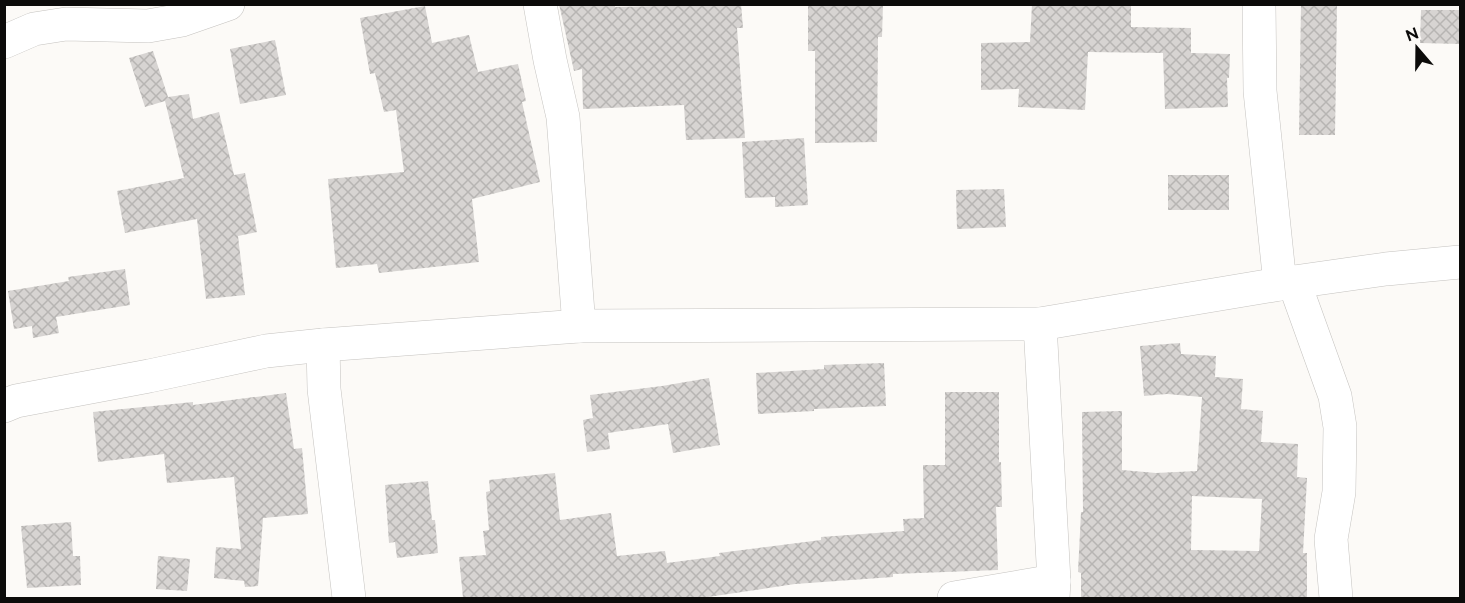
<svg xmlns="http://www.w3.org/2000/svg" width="1465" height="603" viewBox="0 0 1465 603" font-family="Raleway,sans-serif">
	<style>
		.building { fill: url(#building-cross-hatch); fill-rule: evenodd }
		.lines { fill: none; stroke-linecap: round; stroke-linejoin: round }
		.minor-casing { stroke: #c4c2bf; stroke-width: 34 }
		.minor { stroke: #fff; stroke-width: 33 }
	</style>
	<defs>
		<pattern id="building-cross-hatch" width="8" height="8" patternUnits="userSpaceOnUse" patternTransform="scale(1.5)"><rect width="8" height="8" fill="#d7d4d2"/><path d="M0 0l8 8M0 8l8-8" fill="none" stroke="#b7b5b3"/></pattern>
	</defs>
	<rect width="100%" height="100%" fill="#fcfaf7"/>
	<g class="building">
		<path d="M559,4H615V7L741,4L743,28H737L745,138L686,140L684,105L583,109L582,69L574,71Z"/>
		<path d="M808,4H883L882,37H878L877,142L815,143V51H808Z"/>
		<path d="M1032,4H1131V27L1191,28V53L1230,54L1229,78H1227L1228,107L1165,109L1163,53L1088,52L1085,110L1018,107L1019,89L981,90V43L1030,42Z"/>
		<path d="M1301,4H1337L1335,135H1299Z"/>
		<path d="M425,6L432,43L469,35L478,72L518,64L526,101L522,102L540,182L472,199L479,262L379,273L377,264L336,268L328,179L404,172L396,110L384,112L375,73L370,74L360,18Z"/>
		<path d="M1421,10H1461V44L1420,43Z"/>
		<path d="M275,40L286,95L240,104L230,49Z"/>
		<path d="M153,51L168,97L189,94L193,119L219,112L234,175L245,173L257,232L238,236L245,295L206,299L197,219L125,233L117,191L184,178L165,101L145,107L129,58Z"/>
		<path d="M804,138L808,205L775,207V197L745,198L742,142Z"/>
		<rect x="1168" y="175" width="61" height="35"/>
		<path d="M1004,189L1006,227L957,229L956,190Z"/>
		<path d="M125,269L130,305L56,317L59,333L33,338L32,326L14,329L8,291L69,281L68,277Z"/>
		<path d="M1180,343L1181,354L1216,356L1215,377L1243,379L1241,409L1263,411L1261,442L1298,444L1297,477L1307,478L1303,553H1307V598H1081V573L1078,572L1081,512H1083L1082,412L1122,411V470L1156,473L1197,471L1202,397L1167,394L1144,396L1140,346ZM1192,496L1262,499L1259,551L1191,550Z"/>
		<path d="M884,363L886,406L814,409V411L758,414L756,373L824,369V365Z"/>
		<path d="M709,378L720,445L673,453L668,424L608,433L610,449L587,452L583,420L593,418L590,395L662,386Z"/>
		<path d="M945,392H999V462H1001L1002,507H996L998,570L893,574V577L795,584L708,597L709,598H463L459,557L486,555L483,531L489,530L486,492L490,491L489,480L555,473L560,520L611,513L617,556L665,551L667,563L720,556L719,553L821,540V537L904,531L903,519L924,518L923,465H945Z"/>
		<path d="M286,393L294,449L302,448L308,514L263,518L258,586L245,587L244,581L214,578L216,547L241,549L234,477L167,483L164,454L98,462L93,412L193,402V405Z"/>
		<path d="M428,481L432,520H435L438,553L397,558L395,542L389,543L385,485Z"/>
		<path d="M71,522L73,556H80L81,585L27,588L21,526Z"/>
		<path d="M158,556L190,559L187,591L156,589Z"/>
	</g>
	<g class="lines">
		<defs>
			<g id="minor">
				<path d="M540,4L550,60L563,117L579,326"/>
				<path d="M1259,4L1260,91L1280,284"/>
				<path d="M4,42L34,29L66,24L148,26L182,20L228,4"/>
				<path d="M1294,282L1335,396L1340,427L1339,492L1331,539L1336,598"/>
				<path d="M1040,324L1054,581L1053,598"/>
				<path d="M323,345L324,389L349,598"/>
				<path d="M4,406L16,401L149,376L266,351L323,345L579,326L1040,324L1280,284L1386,269L1460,262"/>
				<path d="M954,598L1054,581"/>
			</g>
		</defs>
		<use href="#minor" class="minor-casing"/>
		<use href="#minor" class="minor"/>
	</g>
	<rect width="1465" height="603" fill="none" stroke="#0c0b0a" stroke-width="12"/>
	<g transform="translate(1417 48) rotate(340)" stroke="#fcfaf7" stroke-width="4.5" paint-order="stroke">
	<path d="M0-4.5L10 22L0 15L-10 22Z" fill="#0c0b0a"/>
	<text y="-9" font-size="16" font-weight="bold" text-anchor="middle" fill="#0c0b0a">N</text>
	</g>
</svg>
